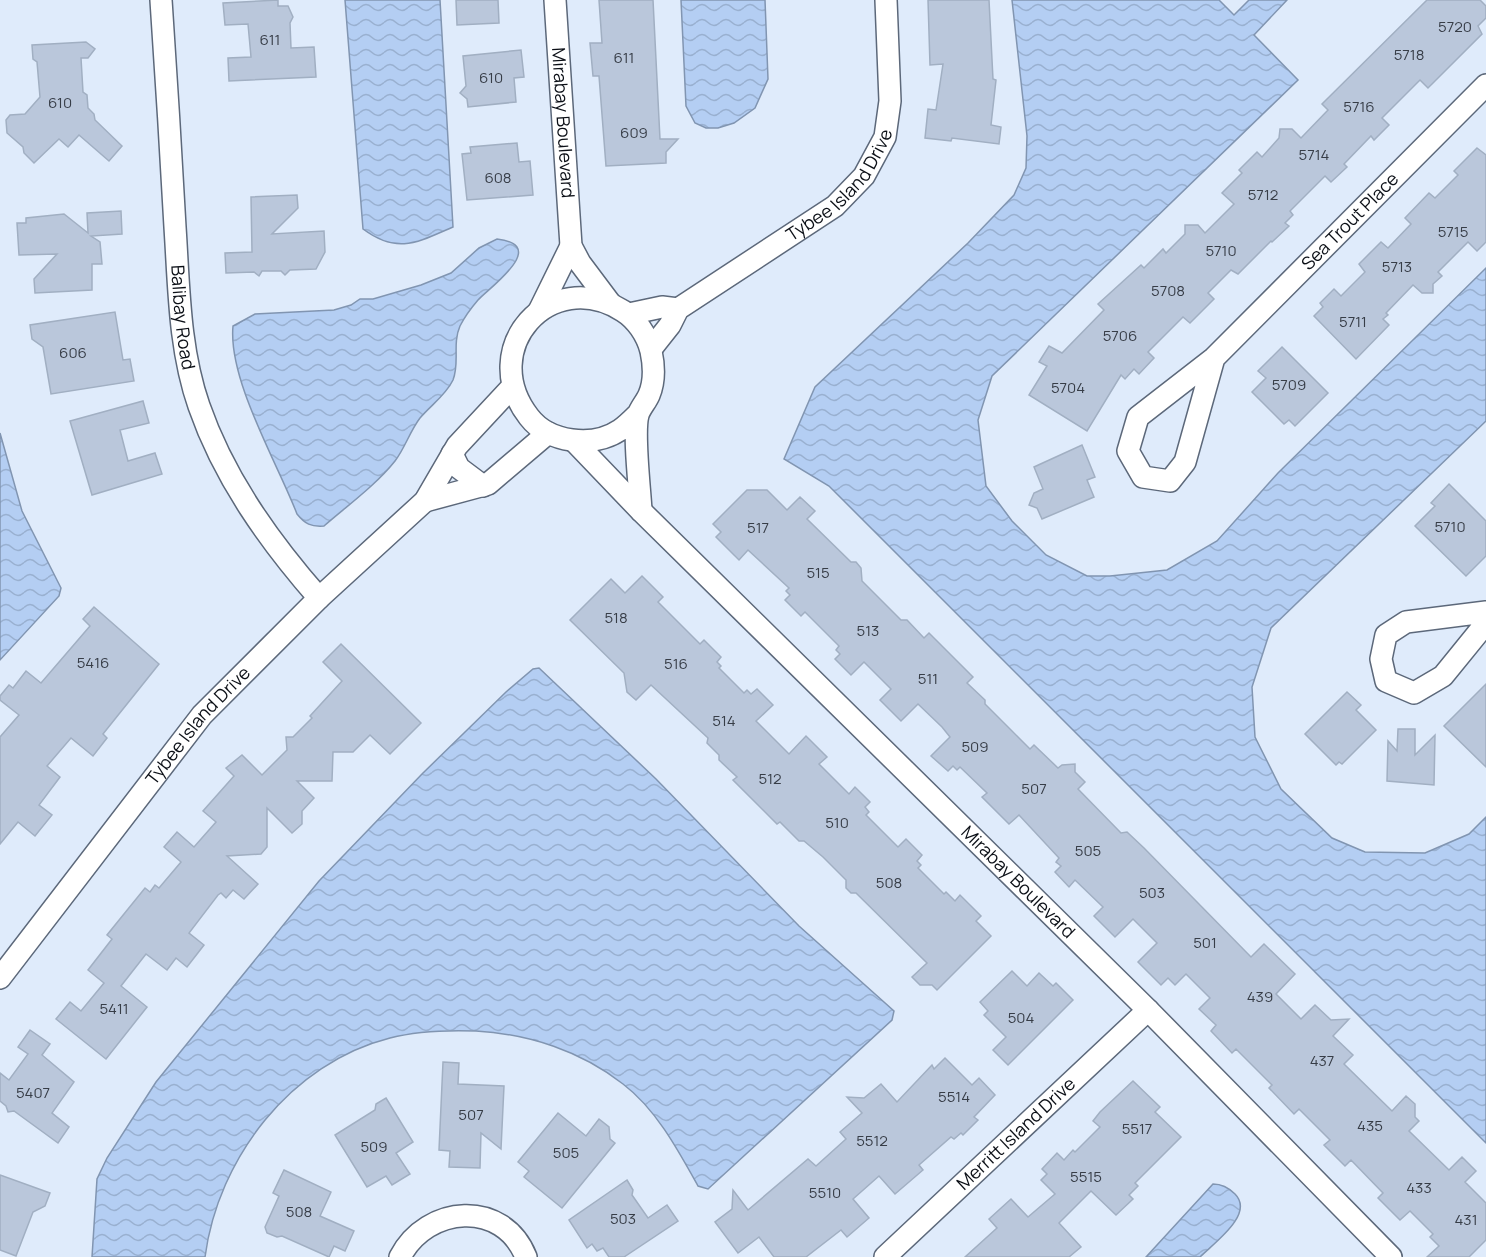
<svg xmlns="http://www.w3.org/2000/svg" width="1486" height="1257" viewBox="0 0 1486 1257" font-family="Manrope,sans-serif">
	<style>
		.water { fill: url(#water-waves); stroke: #8195b1; stroke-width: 1.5 }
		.building { fill: #bac7db; stroke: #a1afc2; stroke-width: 1.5 }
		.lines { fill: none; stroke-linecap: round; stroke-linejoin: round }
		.street-casing { stroke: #5c687a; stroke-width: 24 }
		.street { stroke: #fff; stroke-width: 21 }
		.labels { text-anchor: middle; stroke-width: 4.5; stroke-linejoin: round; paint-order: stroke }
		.number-label { font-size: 15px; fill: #373d47 }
		.street-label { font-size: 18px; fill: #0b0f16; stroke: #fff }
	</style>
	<defs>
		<pattern id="water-waves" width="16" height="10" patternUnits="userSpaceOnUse" patternTransform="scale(1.5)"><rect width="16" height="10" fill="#b4cef3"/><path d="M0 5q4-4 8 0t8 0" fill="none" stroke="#99b0d0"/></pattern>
	</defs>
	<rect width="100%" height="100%" fill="#dfebfb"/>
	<g class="water">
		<path d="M345,0H440L453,227C418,242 398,255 363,229Z"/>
		<path d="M681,0H765L768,79L755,108L734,123L718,128H706L695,123L686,106Z"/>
		<path d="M1012,0H1219L1234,15L1249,0H1287L1254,35L1298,80L992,376L978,420L986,486L1012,521L1046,555L1087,576H1110L1167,570L1217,541L1278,473L1486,268V421L1271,628L1252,687L1255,737L1281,789L1332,838L1365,852L1425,853L1469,834L1486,817V1143L829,486L784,459L815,387L968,243L1014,195L1026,168L1027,136Z"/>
		<path d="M497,239C550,245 490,287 478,300C472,307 464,318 460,326C452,344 460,363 453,380C446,395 431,405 420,418C410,431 405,448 395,461C376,485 347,506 324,526C311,527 305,524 297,514C277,462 228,380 233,326L255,314L334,310L351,305L360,299H373L421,285L451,273L479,248Z"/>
		<path d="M0,433L22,511L61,588L59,596L0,660Z"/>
		<path d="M539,668L656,779L799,926L894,1011L892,1020L708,1189L698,1186C678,1150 656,1109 623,1084C581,1051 529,1034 476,1031C448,1030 417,1031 390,1038C291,1063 218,1158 205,1257H92L97,1179L107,1158L156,1082L319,881L422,774L506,692L533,669Z"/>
		<path d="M1213,1184C1222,1184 1228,1187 1235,1194C1255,1214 1214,1243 1200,1257H1146Z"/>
	</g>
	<g class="building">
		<path d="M278,0V6H288L293,17L290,23L291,48L314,47L316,77L229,81L228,58L251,57L248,24L225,25L223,3Z"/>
		<path d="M456,0H498L499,23L457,25Z"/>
		<path d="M599,0H653L660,139H678L666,152V163L606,166L599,76H593L590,43H602Z"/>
		<path d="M928,0H989L993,79L996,80L991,125L1001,127L999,144L952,138L951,141L925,138L928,109L936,110L943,64L930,65Z"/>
		<path d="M1427,0H1480L1486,6V18L1478,26L1482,34L1428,88L1420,80L1382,118L1389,125L1374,140L1371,136L1344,164L1347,167L1331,182L1325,176L1290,211L1293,215L1285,223L1289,226L1272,242L1271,241L1238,274L1231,270L1208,293L1214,299L1190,323L1183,317L1148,352L1154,358L1139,374L1134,369L1125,379L1121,375L1087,431L1029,395L1047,366L1039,362L1049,346L1062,353L1104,310L1098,304L1141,265L1144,268L1163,249L1166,253L1185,234V225H1198L1205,233L1234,204L1222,193L1242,173L1239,170L1257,152L1262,157L1279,138L1280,129H1292L1301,138L1328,110L1322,104Z"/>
		<path d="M86,42L95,49L88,58H81L83,92L87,95L88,108L94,114L95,120L122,146L109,161L79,135L68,147L59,139L34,163L24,153L23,147L7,133L6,120L10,115L25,114L40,97L37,62L33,59L32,45Z"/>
		<path d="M521,50L524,77L514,78L516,102L468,107L467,99L460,93L466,86L463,56Z"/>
		<path d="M517,143L519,162L530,161L533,195L467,200L462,154L471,153L470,147Z"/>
		<path d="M1477,148L1486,155V242L1477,251L1468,242L1438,272L1442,276L1433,284V293H1422L1413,285L1386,313L1388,315L1383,319L1389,325L1356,359L1314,316L1323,307L1320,303L1334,289L1341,296L1365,272L1359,264L1381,242L1388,248L1411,224L1405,218L1429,193L1435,198L1458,175L1454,171Z"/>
		<path d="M297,195L298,208L272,234L324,231L325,252L316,269L290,270L285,275L281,271H262L259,276L254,272L226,273L225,253L252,252L251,197Z"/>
		<path d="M121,211L122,234L91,236L100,242L102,264H92V290L35,293L34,279L57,254L19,255L17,223H26V218L64,214L88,233L87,213Z"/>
		<path d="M115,312L123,360L130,359L134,381L51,394L43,347L32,339L30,325Z"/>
		<path d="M1282,347L1328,393L1295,426L1289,420L1284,424L1252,392L1266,378L1258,371Z"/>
		<path d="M143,401L149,423L120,430L128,461L155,453L162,474L92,495L70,421Z"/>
		<path d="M1082,445L1095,477L1087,480L1094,497L1042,519L1037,508L1029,505L1034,493L1043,489L1034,467Z"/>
		<path d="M1449,484L1486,521V556L1466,576L1415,526L1435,506L1431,503Z"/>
		<path d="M747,490H767L787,510L800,497L815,511L807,519L851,562H856L861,568L862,581L901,620H907L924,638L929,633L973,677L967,683L985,700V704L1030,749L1034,745L1058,768L1062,765L1075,764V772L1085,782L1078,789L1121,833L1127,832L1144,848L1251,957L1264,944L1295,974L1276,994L1301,1019L1315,1005L1331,1020L1349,1019L1333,1036L1353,1055L1344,1064L1392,1111L1406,1096L1415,1104V1117L1419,1121L1409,1131L1449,1170L1462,1157L1476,1171L1465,1182L1486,1203V1240L1469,1257H1427L1439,1246L1430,1237L1433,1234L1410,1211L1400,1220L1378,1198L1383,1193L1351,1160L1345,1166L1324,1145L1330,1140L1299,1109L1294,1114L1269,1088L1272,1085L1236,1049L1232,1053L1211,1031L1216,1025L1199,1009L1210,998L1186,974L1175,985L1168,978L1161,985L1138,962L1157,943L1133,919L1115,937L1094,916L1103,907L1075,880L1069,887L1055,872L1061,866L1056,862L1059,858L1019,815L1009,824L982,797L987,793L960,767L957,770L953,766L948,771L931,756L950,737L942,727L918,704L901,721L880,700L891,689L864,662L851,675L835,659L840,654L836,650L839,646L805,612L801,616L785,600L790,595L786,591L789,588L748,550L739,560L716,537L721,532L713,524Z"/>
		<path d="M642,576L663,597L658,602L700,644L704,640L721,657L717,662L721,666L719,668L744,693L747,690L751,694L757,689L773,705L756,721L789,754L806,736L827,757L819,764L849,794L855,787L870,802L865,807L869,812L866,815L898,847L906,839L922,855L917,861L921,865L918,868L944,894L946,892L955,901L960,895L981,916L976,921L991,936L937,990L932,985H920L912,977L927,963L856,893H851L846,888V880L823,857L804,841H799L780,822L777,824L733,780L737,777L719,760V755L707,743L708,738L651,685L636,700L627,692L624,673L570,620L611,579L625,593Z"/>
		<path d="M94,607L159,664L103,734L107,738L93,756L71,738L47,766L60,777L39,805L52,815L35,836L18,822L0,844V737L19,715L0,700V696L9,685L13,688L26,671L41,683L90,626L83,619Z"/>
		<path d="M341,644L421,723L390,754L370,735L353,752H333L332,781H297L314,798L302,811V824L292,833L267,808V847L261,854L227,856L258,884L244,899L233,890L226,898L221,893L218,895L189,933L204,945L187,967L176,958L167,970L146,954L121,986L147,1007L106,1059L56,1019L70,1002L81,1011L104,983L88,970L112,939L107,935L145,888L150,892L155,885L159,888L181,862L164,847L177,832L194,847L216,822L203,811L234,776L226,768L242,755L262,775L287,750L286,737H293L312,718L310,716L342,681L323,662Z"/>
		<path d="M1486,684V767L1444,726Z"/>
		<path d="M1347,692L1361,705L1356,710L1376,730L1342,764L1339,762L1336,765L1305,734Z"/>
		<path d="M1398,729H1415V755L1435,735L1434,785L1387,781L1388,741L1397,751Z"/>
		<path d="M1012,971L1027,986L1039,973L1053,986L1056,983L1073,1000L1008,1065L993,1050L1006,1037L984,1015L988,1011L980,1002Z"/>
		<path d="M30,1030L50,1044L42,1055L74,1082L52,1113L69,1127L58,1143L14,1111L8,1112L6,1106L0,1101V1073L9,1080L28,1054L18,1047Z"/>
		<path d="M945,1058L972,1085L979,1078L995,1095L974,1117L978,1120L963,1135L961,1133L954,1139L951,1137L919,1165L923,1170L895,1194L879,1176L853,1199L869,1218L847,1237L841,1230L806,1257H774L759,1237L738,1253L715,1222L732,1209L733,1190L748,1210L808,1159L816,1166L846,1139L840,1132L862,1113L847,1097L864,1098L881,1084L897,1102L932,1065L934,1069Z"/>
		<path d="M443,1062L459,1063L458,1084L504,1086L501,1149L481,1133L480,1168L449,1167L450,1151L439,1150Z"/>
		<path d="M1133,1081L1160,1107L1155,1112L1181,1137L1135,1183L1138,1186L1129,1195L1133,1199L1116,1215L1091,1191L1059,1223L1081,1247L1069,1257H965L997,1228L989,1219L1011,1199L1028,1217L1055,1194L1041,1180L1047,1174L1042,1169L1057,1153L1064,1160L1073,1150L1075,1152L1100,1127L1093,1121L1100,1112Z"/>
		<path d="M386,1098L413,1142L396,1153L410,1174L392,1185L386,1176L367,1187L335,1135L375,1110L376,1104Z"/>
		<path d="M558,1113L586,1136L599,1119L609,1127L610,1139L615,1143L562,1208L524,1177L529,1171L518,1162Z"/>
		<path d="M284,1170L331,1192L320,1216L354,1231L345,1251L334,1246L329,1257L282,1236L277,1237L267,1233L265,1227L279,1196L273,1193Z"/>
		<path d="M0,1175L50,1193L45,1206L33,1212L16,1256L0,1250Z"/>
		<path d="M627,1180L633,1190L632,1195L648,1218L667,1205L678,1221L624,1257H609L603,1248L597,1251L592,1244L587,1248L569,1220Z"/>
	</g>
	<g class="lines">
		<defs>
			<g id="street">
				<path id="s1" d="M161,0C166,76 171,151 175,227C179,287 179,349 199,406C224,478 269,541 319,598"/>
				<path id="s2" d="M555,0L571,246L580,263L610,303"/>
				<path d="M539,311L571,246"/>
				<path d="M629,314L662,307L678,309"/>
				<path id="s3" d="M651,349L670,325L678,309L835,206L864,176L885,137L890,101L886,0"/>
				<path id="s4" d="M1214,358L1185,462L1170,481L1143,477L1128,451L1138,417L1214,358L1486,85"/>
				<path d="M637,415C632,420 626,426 620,430C593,448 549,443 529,417C476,349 550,265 623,311C636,319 647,335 651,351C654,365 655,381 649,395C646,402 640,408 638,415C633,433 640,490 641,511"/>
				<path id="s5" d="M574,441L641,511L1148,1010L1391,1257"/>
				<path d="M452,454L459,468L483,486"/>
				<path d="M425,501L488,484L548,433"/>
				<path d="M1486,612L1406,622L1386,635L1381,659L1386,681L1414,693L1443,676L1486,623"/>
				<path id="s6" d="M0,978L202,715L319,598L425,501L457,446L512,387"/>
				<path d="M400,1257C427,1205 503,1199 526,1257"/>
				<path id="s7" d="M885,1257L1148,1010"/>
			</g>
		</defs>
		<use href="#street" class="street-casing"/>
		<use href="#street" class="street"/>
	</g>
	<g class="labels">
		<g class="number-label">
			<text x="1455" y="32">5720</text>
			<text x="270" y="45">611</text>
			<text x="1409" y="60">5718</text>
			<text x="624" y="63">611</text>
			<text x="491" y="83">610</text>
			<text x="60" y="108">610</text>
			<text x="1359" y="112">5716</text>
			<text x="634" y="138">609</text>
			<text x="1314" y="160">5714</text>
			<text x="498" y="183">608</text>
			<text x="1263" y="200">5712</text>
			<text x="1453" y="237">5715</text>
			<text x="1221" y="256">5710</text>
			<text x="1397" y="272">5713</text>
			<text x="1168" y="296">5708</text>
			<text x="1353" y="327">5711</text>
			<text x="1120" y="341">5706</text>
			<text x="73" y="358">606</text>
			<text x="1289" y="390">5709</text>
			<text x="1068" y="393">5704</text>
			<text x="1450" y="532">5710</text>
			<text x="758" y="533">517</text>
			<text x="818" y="578">515</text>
			<text x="616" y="623">518</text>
			<text x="868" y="636">513</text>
			<text x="93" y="668">5416</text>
			<text x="676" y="669">516</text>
			<text x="928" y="684">511</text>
			<text x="724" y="726">514</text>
			<text x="975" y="752">509</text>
			<text x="770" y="784">512</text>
			<text x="1034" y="794">507</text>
			<text x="837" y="828">510</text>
			<text x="1088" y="856">505</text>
			<text x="889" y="888">508</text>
			<text x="1152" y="898">503</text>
			<text x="1205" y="948">501</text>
			<text x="1260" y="1002">439</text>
			<text x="114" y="1014">5411</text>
			<text x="1021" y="1023">504</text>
			<text x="1322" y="1066">437</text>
			<text x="33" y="1098">5407</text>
			<text x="954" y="1102">5514</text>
			<text x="471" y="1120">507</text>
			<text x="1370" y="1131">435</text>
			<text x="1137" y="1134">5517</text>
			<text x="872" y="1146">5512</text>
			<text x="374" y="1152">509</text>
			<text x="566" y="1158">505</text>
			<text x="1086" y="1182">5515</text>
			<text x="1419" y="1193">433</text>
			<text x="825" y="1198">5510</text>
			<text x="299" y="1217">508</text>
			<text x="623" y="1224">503</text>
			<text x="1466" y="1225">431</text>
		</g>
		<g class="street-label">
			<text dy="6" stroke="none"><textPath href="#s2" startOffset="123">Mirabay Boulevard</textPath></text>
			<text dy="6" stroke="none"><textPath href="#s3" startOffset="255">Tybee Island Drive</textPath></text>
			<text dy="6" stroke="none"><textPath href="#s4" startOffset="514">Sea Trout Place</textPath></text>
			<text dy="6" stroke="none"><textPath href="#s1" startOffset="318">Balibay Road</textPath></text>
			<text dy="6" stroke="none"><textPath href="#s6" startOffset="321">Tybee Island Drive</textPath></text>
			<text dy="6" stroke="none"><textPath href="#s5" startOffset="626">Mirabay Boulevard</textPath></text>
			<text dy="6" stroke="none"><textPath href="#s7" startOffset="180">Merritt Island Drive</textPath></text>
		</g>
	</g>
</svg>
